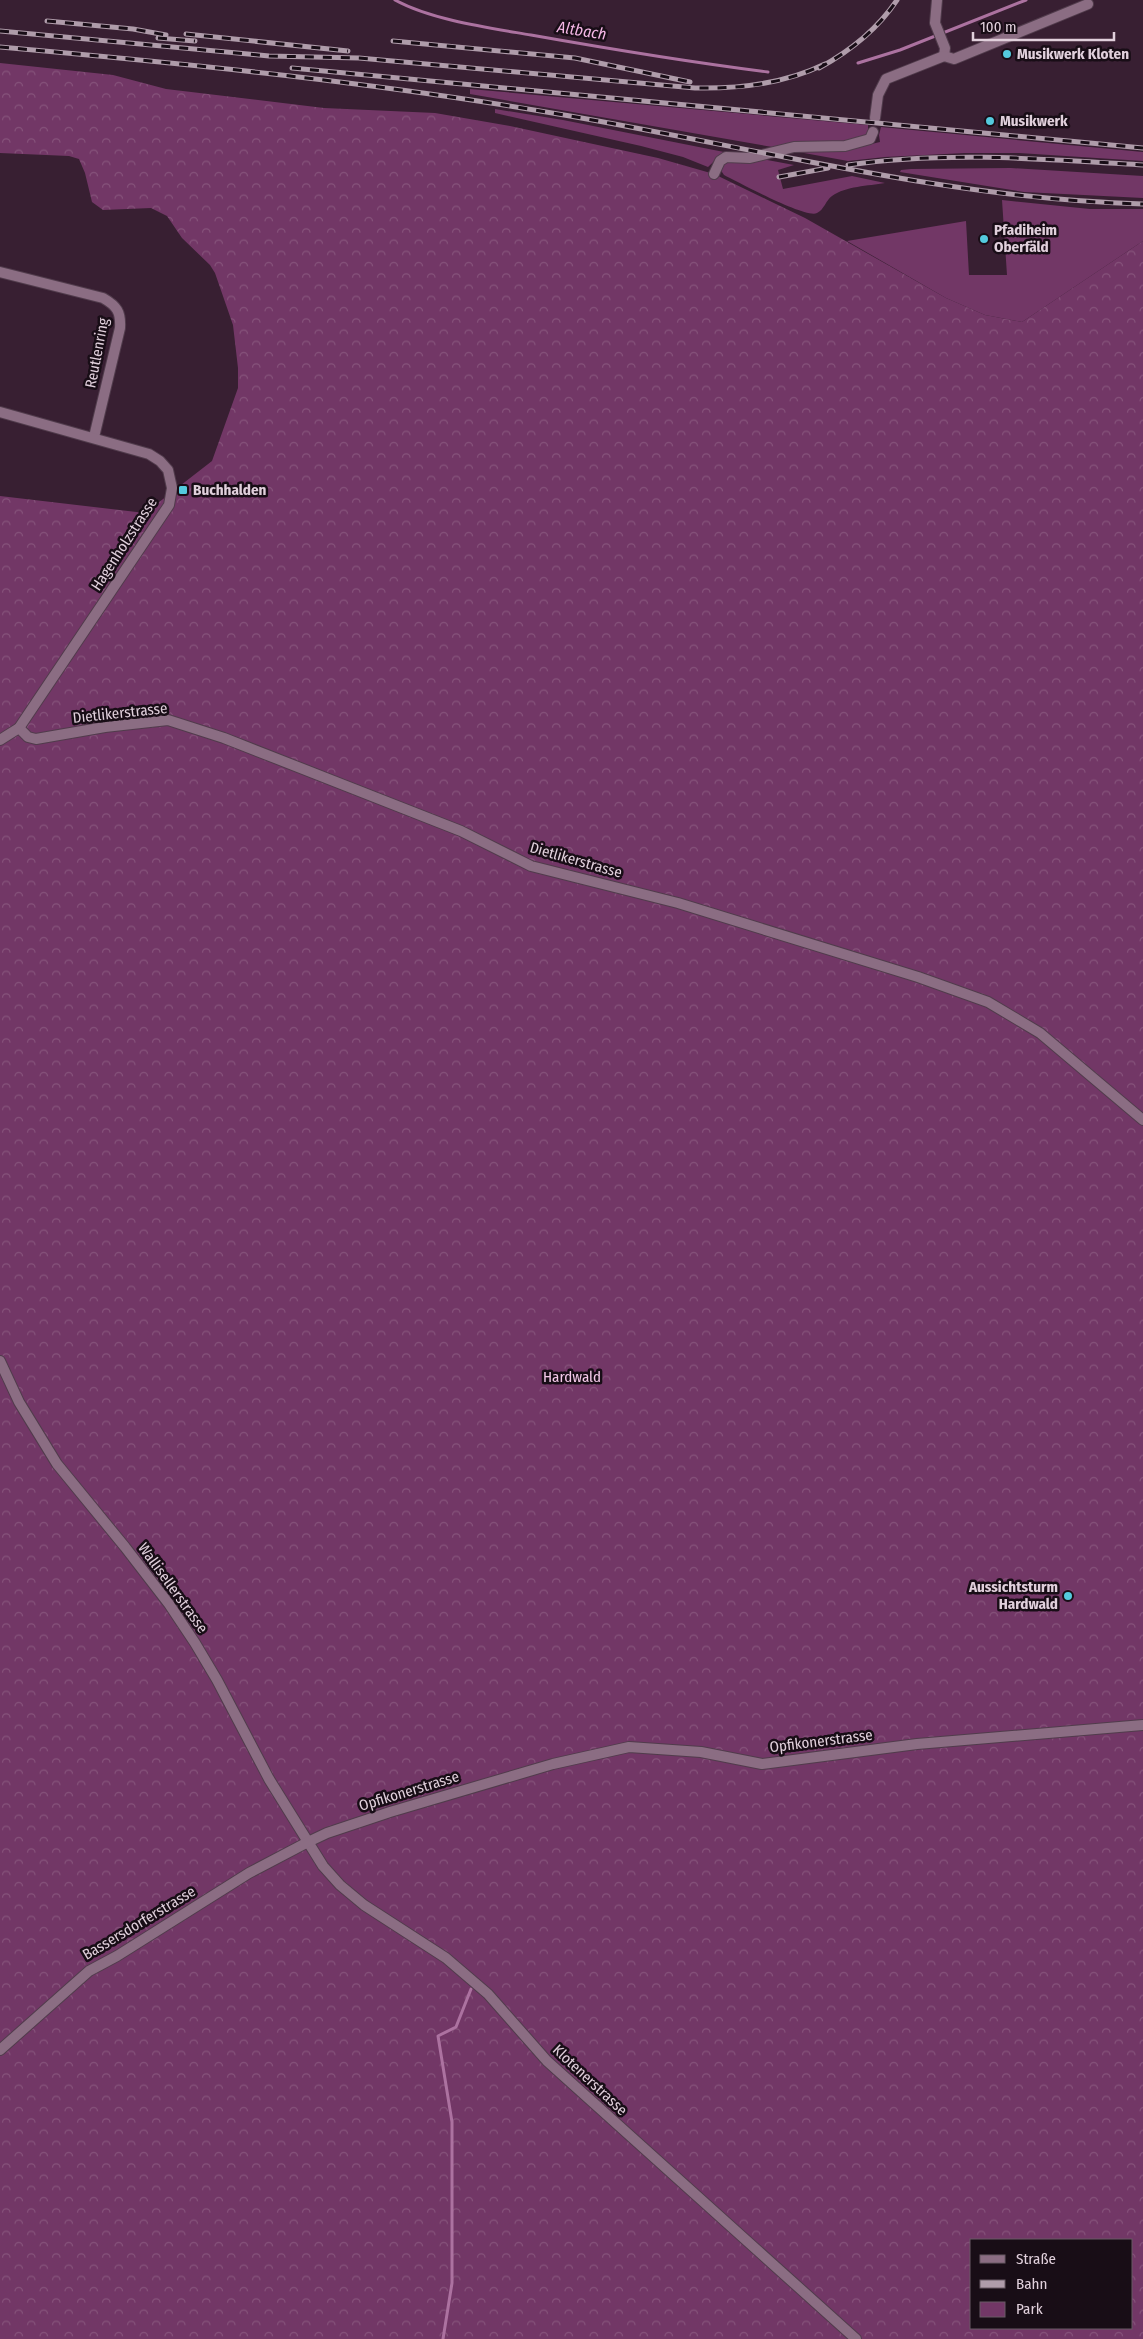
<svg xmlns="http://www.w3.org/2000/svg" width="1143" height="2339" viewBox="0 0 1143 2339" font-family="'Fira Sans Condensed',sans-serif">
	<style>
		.green { fill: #723766 }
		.forest { fill: url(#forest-crowns); fill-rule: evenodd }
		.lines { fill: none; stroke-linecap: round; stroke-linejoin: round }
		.stream { stroke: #ac72a0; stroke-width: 3 }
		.minor-casing { stroke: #513c4c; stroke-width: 12 }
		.minor { stroke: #8b6d83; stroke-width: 10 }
		.rail-casing { stroke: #af9caa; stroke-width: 5 }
		.rail { stroke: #180d16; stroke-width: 3; stroke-dasharray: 9; stroke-linecap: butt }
		.poi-dot { fill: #54cade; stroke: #180d16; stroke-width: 2 }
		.labels { text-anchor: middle; stroke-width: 5; stroke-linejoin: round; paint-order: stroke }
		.poi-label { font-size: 15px; font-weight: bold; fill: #e1d0dc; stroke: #180d16; text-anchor: start }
		.street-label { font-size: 15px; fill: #e1d0dc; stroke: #180d16 }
		.park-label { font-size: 15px; fill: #f4c9e9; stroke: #180d16 }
		.water-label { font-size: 16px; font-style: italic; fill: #f4b6e5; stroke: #180d16 }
	</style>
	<defs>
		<pattern id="forest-crowns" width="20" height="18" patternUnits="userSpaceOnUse" patternTransform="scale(1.25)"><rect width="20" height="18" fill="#723766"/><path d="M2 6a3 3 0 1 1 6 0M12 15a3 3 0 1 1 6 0" fill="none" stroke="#86537b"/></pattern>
	</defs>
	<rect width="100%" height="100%" fill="#381f32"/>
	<g class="green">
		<path d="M470,89L868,125V135L850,143L778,148L470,94Z"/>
		<path d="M495,109L563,120L724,152L708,167L683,157L641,146L495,113Z"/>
		<path d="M881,127L1143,152V161L1019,153H965L885,157L848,161L793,151L846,150L880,142L879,135Z"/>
		<path d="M762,159L794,165L778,170L783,189L852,176L885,183C868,186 846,186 832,196C826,200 824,210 817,213C806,219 738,182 724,175L722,172V164L728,161L743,163Z"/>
		<path d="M1011,168L1143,176V198L1024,192L900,172L901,170L911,169Z"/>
		<path d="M1002,200L1090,209H1143V241L1022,322L985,315L946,298L847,241L966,221L969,275H1007Z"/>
	</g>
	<path class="forest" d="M0,63L113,75L166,89L324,108L435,113L510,126L658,158L714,174L805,218L946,298L985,315L1022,322L1143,241V2339H0V496L145,513L212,461L238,388V368L233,325L215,273L210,265L182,238L167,216L151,208L103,210L92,202L85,173L79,159L69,156L0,153ZM972,2240H1132V2328H972Z"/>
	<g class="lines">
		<g class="stream">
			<path d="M395,0C431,20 490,28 531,35C610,49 689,62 768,72"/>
			<path d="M858,63L900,50L1026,0"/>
			<path d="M443,2339L452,2283V2122L438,2036L456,2027L471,1989"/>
		</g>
		<defs>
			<g id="minor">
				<path d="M937,0L935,23L945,48L944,56"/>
				<path d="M944,56L954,59L1088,4"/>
				<path d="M875,118L878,95L886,79L944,56"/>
				<path d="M714,174L720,161L726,157L750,158L794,147L845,146L870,139L873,132"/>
				<path d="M0,272L103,298C117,306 121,312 120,328L94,437"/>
				<path d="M0,412L149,454L160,461L168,470L172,488L169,505L19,728L0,740"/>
				<path d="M19,728L28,737L36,739L105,727L168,720L224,738L461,831L531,866L678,903L918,977L988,1002L1040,1033L1143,1120"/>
				<path d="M0,1361L19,1402L57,1464L125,1547L169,1604L195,1643L217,1680L269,1779L323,1866L340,1885L364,1905L446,1958L488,1994L547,2061L856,2339"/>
				<path d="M0,2050L89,1971L117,1956L249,1873L308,1842L327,1833L390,1812L553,1764L629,1747L701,1752L762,1764L917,1744L1143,1725"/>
			</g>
		</defs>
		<use href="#minor" class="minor-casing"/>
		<use href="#minor" class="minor"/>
		<defs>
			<g id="rail">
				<path d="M47,21L133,29L166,35"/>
				<path d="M0,31L269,56L359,58L695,88C740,89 784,84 825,64"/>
				<path d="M186,34L348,51"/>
				<path d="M158,38L195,41"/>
				<path d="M393,41L575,58L690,82"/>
				<path d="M0,47C191,64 381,83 570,116C761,149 949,199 1143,204"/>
				<path d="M292,68L1143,148"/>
				<path d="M819,68C850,51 877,30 897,0"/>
				<path d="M848,165C946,151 1045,159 1143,165"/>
				<path d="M779,177L828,168"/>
			</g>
		</defs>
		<use href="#rail" class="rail-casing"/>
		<use href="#rail" class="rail"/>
	</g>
	<g class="poi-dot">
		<circle cx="1007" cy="54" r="5"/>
		<circle cx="990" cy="121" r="5"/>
		<circle cx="984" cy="239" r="5"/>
		<rect x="178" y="485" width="10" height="10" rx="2.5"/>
		<circle cx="1068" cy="1596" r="5"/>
	</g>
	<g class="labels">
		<g class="poi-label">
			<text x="1017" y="59">Musikwerk Kloten</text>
			<text x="1000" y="126">Musikwerk</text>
			<text x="994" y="235">Pfadiheim<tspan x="994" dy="17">Oberfäld</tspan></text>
			<text x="193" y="495">Buchhalden</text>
			<text x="1058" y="1592" text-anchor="end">Aussichtsturm<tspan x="1058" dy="17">Hardwald</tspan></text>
		</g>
		<g class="street-label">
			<text transform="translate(97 353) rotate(-79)" y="5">Reutlenring</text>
			<text transform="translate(124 544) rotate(-57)" y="5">Hagenholzstrasse</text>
			<text transform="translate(120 713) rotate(-6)" y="5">Dietlikerstrasse</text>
			<text transform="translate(576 860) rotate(16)" y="5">Dietlikerstrasse</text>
			<text transform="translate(173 1588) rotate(54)" y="5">Wallisellerstrasse</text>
			<text transform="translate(821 1741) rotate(-7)" y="5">Opfikonerstrasse</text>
			<text transform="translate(409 1791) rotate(-17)" y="5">Opfikonerstrasse</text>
			<text transform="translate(139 1923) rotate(-31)" y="5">Bassersdorferstrasse</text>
			<text transform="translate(590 2080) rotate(43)" y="5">Klotenerstrasse</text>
		</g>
		<g class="park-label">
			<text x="572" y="1382">Hardwald</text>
		</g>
		<g class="water-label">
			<text transform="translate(582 30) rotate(9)" y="6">Altbach</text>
		</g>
	</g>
	<rect x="970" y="2239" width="162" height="90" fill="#180d16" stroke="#685b65"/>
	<rect x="980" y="2255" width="25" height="8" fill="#8b6d83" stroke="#685b65"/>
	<text x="1016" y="2264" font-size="15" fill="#e1d0dc">Straße</text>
	<rect x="980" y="2280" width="25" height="8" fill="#af9caa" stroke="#685b65"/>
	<text x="1016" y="2289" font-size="15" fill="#e1d0dc">Bahn</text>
	<rect x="980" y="2302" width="25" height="15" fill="#723766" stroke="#685b65"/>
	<text x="1016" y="2314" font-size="15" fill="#e1d0dc">Park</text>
	<path d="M973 32v8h141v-8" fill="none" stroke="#e1d0dc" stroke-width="2.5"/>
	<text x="980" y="32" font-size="15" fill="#e1d0dc" stroke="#180d16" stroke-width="4" paint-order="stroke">100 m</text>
</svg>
